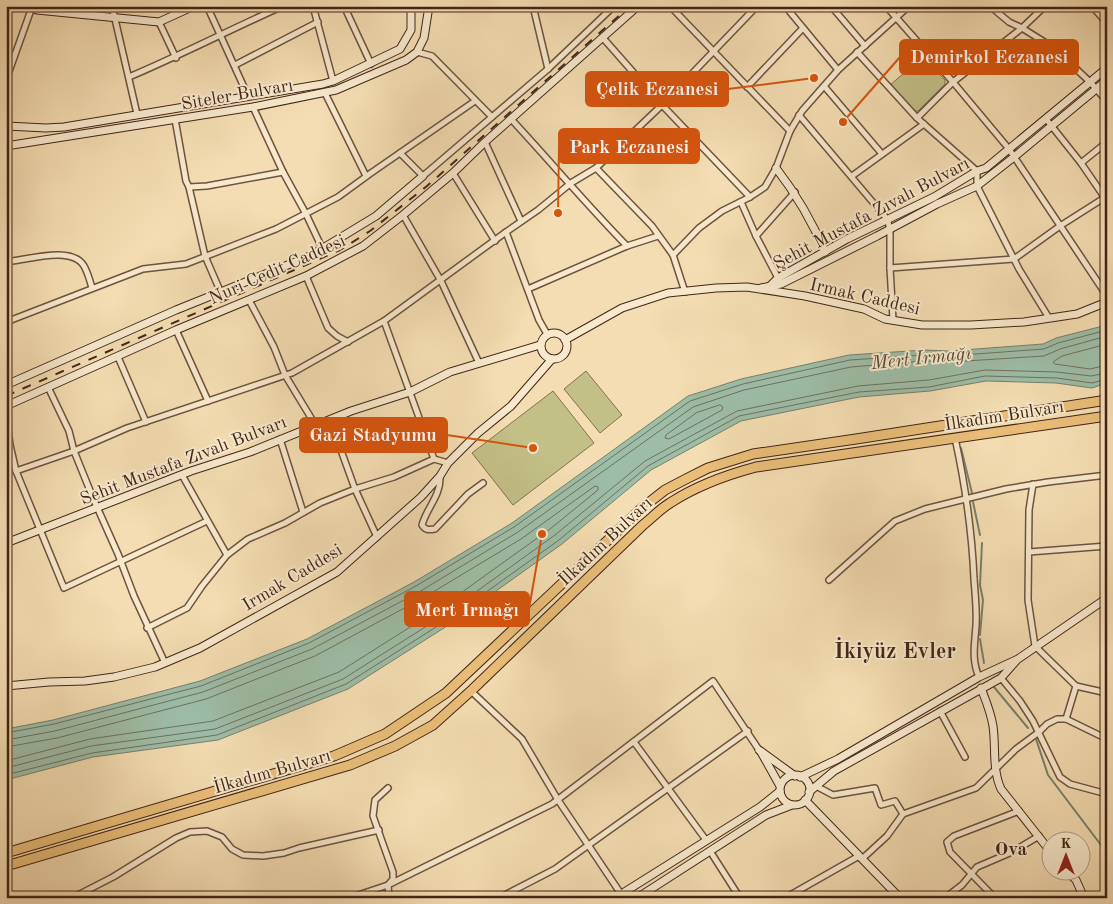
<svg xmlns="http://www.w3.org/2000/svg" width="1113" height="904" viewBox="0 0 1113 904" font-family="'Old Standard TT',serif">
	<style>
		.green { fill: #c2bf87; stroke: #82724f }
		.water { fill: #9dbda7; stroke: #78806d }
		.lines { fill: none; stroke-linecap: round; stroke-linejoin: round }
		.shore { stroke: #6f715f; stroke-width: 1 }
		.stream { stroke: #78806d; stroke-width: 2 }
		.street-casing { stroke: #6e533e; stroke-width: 8 }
		.secondary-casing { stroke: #412517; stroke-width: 9 }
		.highway-casing { stroke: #412517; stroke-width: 11 }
		.street { stroke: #f8e9cd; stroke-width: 5 }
		.secondary { stroke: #f8e9cd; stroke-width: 7 }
		.highway { stroke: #eabe79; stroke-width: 9 }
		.rail { stroke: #412517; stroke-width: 2; stroke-dasharray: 9 9; stroke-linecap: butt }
		.labels { text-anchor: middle; stroke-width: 4; stroke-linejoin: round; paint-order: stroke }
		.street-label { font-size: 18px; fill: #412517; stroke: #f8e9cd }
		.water-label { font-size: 19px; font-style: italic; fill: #584b3b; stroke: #f8e9cd }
		.neighbourhood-label { font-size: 19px; font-weight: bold; fill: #412517; stroke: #f8e9cd }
		.district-label { font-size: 22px; font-weight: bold; fill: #412517; stroke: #f8e9cd }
		.leader { fill: none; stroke: #d7540d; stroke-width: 2 }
		.callout-dot { fill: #d7540d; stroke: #f8e9cd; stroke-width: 2 }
		.callout { fill: #d7540d; stroke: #d7540d; stroke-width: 2 }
		.callout-label { font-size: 19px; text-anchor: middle; font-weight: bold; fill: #fff }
	</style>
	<rect width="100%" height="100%" fill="#f4ddb2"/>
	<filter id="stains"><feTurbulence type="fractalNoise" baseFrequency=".004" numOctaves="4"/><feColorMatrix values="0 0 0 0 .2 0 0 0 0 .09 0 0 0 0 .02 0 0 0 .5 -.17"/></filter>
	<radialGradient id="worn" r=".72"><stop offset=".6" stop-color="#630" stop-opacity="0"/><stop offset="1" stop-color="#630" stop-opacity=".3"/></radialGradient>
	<g class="green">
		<path d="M923,57L945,80V84L918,111H912L890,85Z"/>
		<path d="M586,371L622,415L600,433L564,389Z"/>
		<path d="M553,391L594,443L513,505L472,453Z"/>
	</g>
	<path class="water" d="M1107,325V383L1092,388L1056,383L986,381L930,391L859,397L741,421L651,470L562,544L447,626L348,689L218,740L93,757L6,780V729L53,720L200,681L307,639L414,582L512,523L688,396L741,379L849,355L925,350L949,351L1043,344L1056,338Z"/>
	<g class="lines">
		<g class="shore">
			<path d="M1107,344L1062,356L1053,362L1055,364L1090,369L1107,365"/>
			<path d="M720,405L723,407L722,410L669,439L665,438L666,435L696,413Z"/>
			<path d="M6,733L54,724L201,686L309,643L416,586L514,527L690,401L743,384L850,360L925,355L949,356L1044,349L1058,343L1107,330"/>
			<path d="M6,740L55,731L203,692L312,649L419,592L518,532L693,407L744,390L851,367L925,361L950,362L1044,356L1060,349L1107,336"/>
			<path d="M6,747L57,738L206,699L315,656L423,598L521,539L595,486L598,487V490L550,529L437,610L339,672L213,721L90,739L6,761"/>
			<path d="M6,768L91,746L215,729L343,679L441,617L555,535L645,461L737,411L858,386L929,380L985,370L1057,372L1091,376L1107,373"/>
			<path d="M6,775L92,753L217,735L346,684L444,622L559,540L648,466L739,416L859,392L929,387L985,376L1057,378L1092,383L1107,379"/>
		</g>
		<g class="stream">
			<path d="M961,448L972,493"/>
			<path d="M973,502L980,535"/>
			<path d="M980,635L983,600L980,585L982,543"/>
			<path d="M980,639L984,663"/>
			<path d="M994,687L1028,728"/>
			<path d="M1036,739L1048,775L1107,853"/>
		</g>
		<defs>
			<g id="street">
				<path d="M112,6L137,114"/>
				<path d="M207,6L248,96"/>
				<path d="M313,6L333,81"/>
				<path d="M344,6L371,64"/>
				<path d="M533,6L548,69"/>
				<path d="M670,6L790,131"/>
				<path d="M785,6L838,70"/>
				<path d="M831,6L865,46"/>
				<path d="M886,6L953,82L1009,149L1107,296"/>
				<path d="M990,6L1009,22L1022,28L1054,48L1090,82L1107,101"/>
				<path d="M1092,6L1107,23"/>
				<path d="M159,22L176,58"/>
				<path d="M603,38L662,105L750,197"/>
				<path d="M417,52L432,56L492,117"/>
				<path d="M857,52L917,118L977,171V186L1019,269L1049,318"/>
				<path d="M235,65L318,22"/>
				<path d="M129,77C181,55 231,29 283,6"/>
				<path d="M6,80L32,7"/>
				<path d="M824,86L882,154"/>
				<path d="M747,87L803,28"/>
				<path d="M325,93L366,176"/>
				<path d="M253,107L283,172L306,214L323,250"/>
				<path d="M799,115L887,219L890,229V268L893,320"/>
				<path d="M917,118L953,82L1022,28L1045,6"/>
				<path d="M175,119L186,181L189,187L207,186L283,172"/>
				<path d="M511,119C550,161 587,205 627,246"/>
				<path d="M1046,119L1081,163L1107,201"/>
				<path d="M485,142L521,221"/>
				<path d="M400,153L423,176L548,69L614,6"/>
				<path d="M1081,163L1107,142"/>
				<path d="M596,168L652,226L673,255L685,292"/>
				<path d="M453,173L495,241"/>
				<path d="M852,176L924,124"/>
				<path d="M189,187L205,256L221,293"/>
				<path d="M741,202L756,236L779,280"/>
				<path d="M403,215L441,281L479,363"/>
				<path d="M506,232L539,320L547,334"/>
				<path d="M756,236L795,192"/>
				<path d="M673,255L699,228L722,211L750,197L765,187L776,168L790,131L802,111L838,70L909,6"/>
				<path d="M6,262C27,260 72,245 84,266C88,273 90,281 92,288"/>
				<path d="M890,268L1014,259L1060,226L1104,198"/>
				<path d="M306,276L328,328L337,336L348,342"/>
				<path d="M528,289L627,246L658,236"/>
				<path d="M249,300L274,347L285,375L316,426"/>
				<path d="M384,321L434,459"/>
				<path d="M6,322L143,269L186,264L276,229L338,197L371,173L475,101"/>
				<path d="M176,330L208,401"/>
				<path d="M118,357L146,422"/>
				<path d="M48,387L69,431L74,451L93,498L118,554L134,596L165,663"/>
				<path d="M6,413L10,445L16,471L64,588L207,521"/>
				<path d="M330,420L355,489L377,537"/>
				<path d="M955,438C965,484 972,532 974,579C975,594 977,610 976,625C975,643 971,659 979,677"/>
				<path d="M280,439L303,512"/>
				<path d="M16,471L74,451L127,428L292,373L384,321L506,232L538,210L571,183L596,168L662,105L757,6"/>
				<path d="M182,475L227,555"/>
				<path d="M440,476C441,496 427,507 422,525C425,530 428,530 435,529L468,494L483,483"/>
				<path d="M1033,484L1029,510L1028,600L1035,646L1076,686L1107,693"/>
				<path d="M1029,552L1107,546"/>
				<path d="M829,580L895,521L925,509L1006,489L1048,482L1107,475"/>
				<path d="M147,628L187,608L202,586L227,555L248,539L285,523L320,503L355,489L394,477L434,459L448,463"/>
				<path d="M1001,678L1020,701L1033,721L1060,777L1070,784L1107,794"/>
				<path d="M471,691L522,739L558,800L621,894"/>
				<path d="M940,711L965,757"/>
				<path d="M1066,719L1076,686"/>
				<path d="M634,742L706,840"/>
				<path d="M816,786L833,795L875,788L881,805L895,801L903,814"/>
				<path d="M388,788L375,800L373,816L393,872V879L388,885L389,898"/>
				<path d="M710,851L740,898"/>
				<path d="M862,859L887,836L903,814L976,788L1016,749L1039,732L1047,724L1057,719H1066L1107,739"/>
				<path d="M72,898L113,877L176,838L190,832L207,831L222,837L232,849L243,855L263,856L284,853L299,848L379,830"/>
				<path d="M349,898L388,885L552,804L713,681L759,750"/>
				<path d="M499,898L555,869L748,731"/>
				<path d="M785,898L859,856"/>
				<path d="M945,898L962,885L977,867L1012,852L1039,836"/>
				<path d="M995,898L950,852L947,842L954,836L1019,811"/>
			</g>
			<g id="secondary">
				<path d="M30,6L37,10L159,22L194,6"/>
				<path d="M6,126L46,128L64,127L323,84L333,81L400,49L411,30V6"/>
				<path d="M6,146L253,107L336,90L406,60L417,52L424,38L429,6"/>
				<path d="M776,168C796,194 812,221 825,252"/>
				<path d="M771,285L778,278L847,239L934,197L977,171L986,168L1107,68"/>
				<path d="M761,288L781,284L877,236L937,204L977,186L1014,157L1107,80"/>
				<circle cx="554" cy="346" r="13"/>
				<path d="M565,340L622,308L668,293L716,288L747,287L805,296L864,309L885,319L922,325H971L1024,322L1077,314L1107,302"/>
				<path d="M6,385L176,310L310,256L376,216L423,176"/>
				<path d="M6,406L176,330L306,276L363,246L403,215L453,173L485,142L638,6"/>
				<path d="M6,543L191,471L250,452L351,411L410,392L450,372L540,345"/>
				<path d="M6,686L49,682L85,681L114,677L155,667L200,648L337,572L421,497L440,476L448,463L478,433L511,406L552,359"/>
				<path d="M981,688C986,701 991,713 993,726C996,747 992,769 1001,789L1050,851"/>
				<path d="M759,750L795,776"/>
				<path d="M761,752L780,786"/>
				<circle cx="795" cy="790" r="15"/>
				<path d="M800,777L838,759L979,677L1018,659L1107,598"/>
				<path d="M809,792L834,771L1001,678L1016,661"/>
				<path d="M805,800L900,898"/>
				<path d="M1068,872L1076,880L1084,898"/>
				<path d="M615,898L760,807L780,791"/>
				<path d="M637,898L766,815L792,805"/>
			</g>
			<g id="highway">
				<path d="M6,853L334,756L385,734L446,693L642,508L665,490L686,479L708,468L753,454L856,439L1107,400"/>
				<path d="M6,866L350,765L395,746L433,725L473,689L643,525C652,518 660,509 670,503C696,486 726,475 756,467L1107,416"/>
			</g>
		</defs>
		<use href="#street" class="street-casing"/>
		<use href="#secondary" class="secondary-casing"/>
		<use href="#highway" class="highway-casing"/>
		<use href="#street" class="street"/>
		<use href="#secondary" class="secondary"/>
		<use href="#highway" class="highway"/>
		<path class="rail" d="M6,396L340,250L370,231L427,186L630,6"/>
	</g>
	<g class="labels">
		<g class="street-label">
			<text transform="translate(237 94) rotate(-10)" y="6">Siteler Bulvarı</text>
			<text transform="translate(871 213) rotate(-28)" y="6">Şehit Mustafa Zıvalı Bulvarı</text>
			<text transform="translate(277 269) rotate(-24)" y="6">Nuri Cedit Caddesi</text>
			<text transform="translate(865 296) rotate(13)" y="6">Irmak Caddesi</text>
			<text transform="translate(1004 415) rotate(-9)" y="6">İlkadım Bulvarı</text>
			<text transform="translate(183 460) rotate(-21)" y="6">Sehit Mustafa Zıvalı Bulvarı</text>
			<text transform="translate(605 541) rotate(-43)" y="6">İlkadım Bulvarı</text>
			<text transform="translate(292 577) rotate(-31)" y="6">Irmak Caddesi</text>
			<text transform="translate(272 771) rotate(-16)" y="6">İlkadım Bulvarı</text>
		</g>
		<g class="water-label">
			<text transform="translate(921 357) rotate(-6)" y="7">Mert Irmağı</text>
		</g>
		<g class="neighbourhood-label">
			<text x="1011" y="855">Ova</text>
		</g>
		<g class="district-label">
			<text x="895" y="658">İkiyüz Evler</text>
		</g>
	</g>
	<path class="leader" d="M843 122L900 57M814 78L728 89M558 213L559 146M533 448L447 435M542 534L529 609"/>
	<g class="callout-dot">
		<circle cx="843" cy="122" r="5"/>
		<circle cx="814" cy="78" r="5"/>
		<circle cx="558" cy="213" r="5"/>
		<circle cx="533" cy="448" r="5"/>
		<circle cx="542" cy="534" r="5"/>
	</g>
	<g class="callout">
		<rect x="900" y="40" width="178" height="34" rx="5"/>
		<rect x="586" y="72" width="142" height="34" rx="5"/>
		<rect x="559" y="129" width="140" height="34" rx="5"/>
		<rect x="300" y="418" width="147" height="34" rx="5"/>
		<rect x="405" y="592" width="124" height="34" rx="5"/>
	</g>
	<g class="callout-label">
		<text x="989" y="63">Demirkol Eczanesi</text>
		<text x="657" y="95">Çelik Eczanesi</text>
		<text x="629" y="153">Park Eczanesi</text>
		<text x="373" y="441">Gazi Stadyumu</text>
		<text x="467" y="616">Mert Irmağı</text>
	</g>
	<rect width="1113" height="904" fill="none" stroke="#f4ddb2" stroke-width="25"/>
	<rect x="8" y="8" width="1098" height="889" fill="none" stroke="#412517" stroke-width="2.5"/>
	<rect x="12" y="12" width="1088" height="879" fill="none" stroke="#412517"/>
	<g transform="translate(1066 856)"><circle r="24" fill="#f8e9cd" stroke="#af9b84"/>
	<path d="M0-4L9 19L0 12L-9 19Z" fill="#8f2418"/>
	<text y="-8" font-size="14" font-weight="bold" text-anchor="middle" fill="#412517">K</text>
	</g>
	<rect width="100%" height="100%" filter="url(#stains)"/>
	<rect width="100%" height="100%" fill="url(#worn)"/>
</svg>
